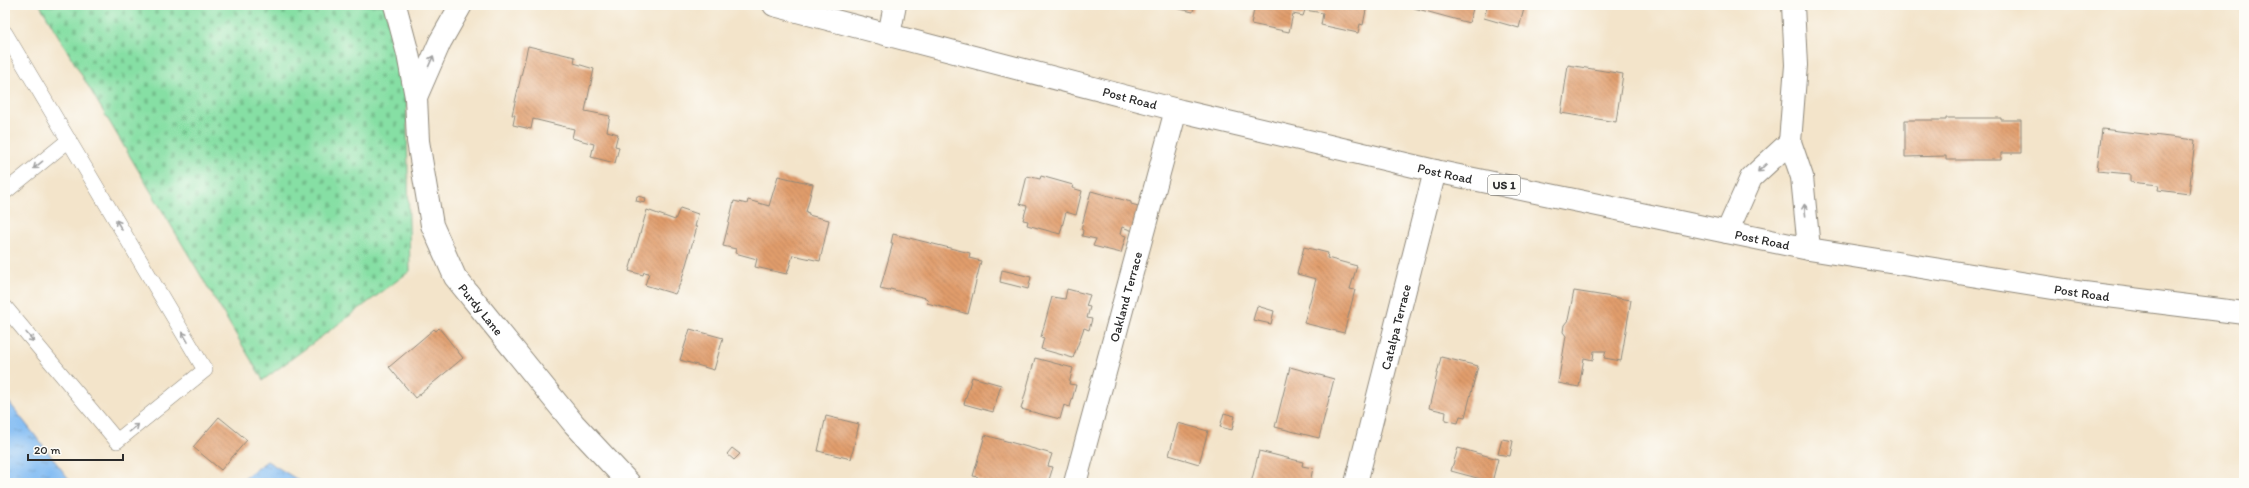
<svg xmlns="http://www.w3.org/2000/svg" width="2249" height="488" viewBox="0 0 2249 488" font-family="Itim,sans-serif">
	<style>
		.cemetery { fill: url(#cemetery-stones); stroke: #588568 }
		.water { fill: url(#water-ripples); stroke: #56738f }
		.building { fill: url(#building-back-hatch) }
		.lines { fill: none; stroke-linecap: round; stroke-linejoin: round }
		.lane-casing { stroke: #8f887a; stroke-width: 16 }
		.street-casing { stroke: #8f887a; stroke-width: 24 }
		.secondary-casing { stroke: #8f887a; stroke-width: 24 }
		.primary-casing { stroke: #8f887a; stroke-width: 24 }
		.lane { stroke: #fff; stroke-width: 15 }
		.street { stroke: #fff; stroke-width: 22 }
		.secondary { stroke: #fff; stroke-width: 22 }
		.primary { stroke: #fff; stroke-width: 22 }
		.oneway { stroke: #a0a0a0 }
		.labels { text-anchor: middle; stroke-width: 3.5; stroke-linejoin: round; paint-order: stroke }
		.shield { fill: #fdfcf7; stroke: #6a6a68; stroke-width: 1 }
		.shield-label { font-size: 12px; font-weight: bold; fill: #2b2b2b }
		.street-label { font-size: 13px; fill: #2b2b2b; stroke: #fdfcf7 }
	</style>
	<defs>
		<pattern id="cemetery-stones" width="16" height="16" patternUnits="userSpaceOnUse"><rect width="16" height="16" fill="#86dfa4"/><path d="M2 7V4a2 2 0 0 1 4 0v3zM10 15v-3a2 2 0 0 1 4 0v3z" fill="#74c08d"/></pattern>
		<pattern id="water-ripples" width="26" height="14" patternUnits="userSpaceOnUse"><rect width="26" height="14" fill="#81bbf3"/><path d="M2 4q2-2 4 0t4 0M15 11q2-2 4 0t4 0" fill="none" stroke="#6a98c5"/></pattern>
		<pattern id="building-back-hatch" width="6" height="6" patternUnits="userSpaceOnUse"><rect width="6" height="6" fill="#e19d6c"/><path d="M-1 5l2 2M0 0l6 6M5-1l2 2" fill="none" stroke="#b78059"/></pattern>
	</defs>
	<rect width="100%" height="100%" fill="#fdfcf7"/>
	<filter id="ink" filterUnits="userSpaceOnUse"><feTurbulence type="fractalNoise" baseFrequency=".025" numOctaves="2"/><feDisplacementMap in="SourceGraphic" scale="8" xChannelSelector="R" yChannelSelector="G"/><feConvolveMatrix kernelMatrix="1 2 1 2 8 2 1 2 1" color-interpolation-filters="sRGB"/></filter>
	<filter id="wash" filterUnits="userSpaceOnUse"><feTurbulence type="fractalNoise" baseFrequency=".012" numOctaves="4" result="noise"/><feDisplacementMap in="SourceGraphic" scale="16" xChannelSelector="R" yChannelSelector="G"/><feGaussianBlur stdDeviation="0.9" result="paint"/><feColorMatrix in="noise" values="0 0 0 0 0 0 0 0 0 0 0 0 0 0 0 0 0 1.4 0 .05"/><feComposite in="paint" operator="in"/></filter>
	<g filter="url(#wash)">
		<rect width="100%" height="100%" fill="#f3e4ca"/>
		<path class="cemetery" d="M40,5H384L406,81L410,271L263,380Z"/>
		<g class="water">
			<path d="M5,397L72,483H5Z"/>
			<path d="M267,461L303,483H237Z"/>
		</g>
		<g id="blocks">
			<g class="building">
				<path d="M1171,5H1194L1193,12L1171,7Z"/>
				<path d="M1255,5H1367L1363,25L1360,24L1358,33L1321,25L1323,13L1305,10L1303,16L1293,14L1289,32L1251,24Z"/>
				<path d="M1414,5H1474L1469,23L1414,8Z"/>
				<path d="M1480,5H1525L1519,28L1484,18L1487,7Z"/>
				<path d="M528,46L575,57L574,63L594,69L585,111L610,116L607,131L618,134L615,146L619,147L615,163L591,157L594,144L572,138L574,129L533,119L531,129L513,125L515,115H512Z"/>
				<path d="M1568,65L1623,74L1616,122L1561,113Z"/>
				<path d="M1946,118H2001V120H2021V153H2001V160H1946V156L1905,157V120H1946Z"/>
				<path d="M2102,129L2195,140L2189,194L2158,190L2159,185L2130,182V174L2097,171Z"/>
				<path d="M778,176L813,184L806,212L809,213L808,215L829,220L820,261L793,255L787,274L755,267L757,259L735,253L736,249L723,246L734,201L747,204L748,200L769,206Z"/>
				<path d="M1027,176L1040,179L1041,176L1073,185L1072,188L1082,191L1076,215L1066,212L1060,234L1027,225L1028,221L1023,220L1027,206L1020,204Z"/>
				<path d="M1091,191L1131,202V204L1142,207L1136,232L1122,227L1120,234L1126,236L1121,253L1093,246L1096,239L1082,236L1083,230L1081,229Z"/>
				<path d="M637,196L646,198L645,203L636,201Z"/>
				<path d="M680,208L698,214L695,227H697L681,282L675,294L645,285L649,273L644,272L643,275L629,271L647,210L675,220Z"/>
				<path d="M893,234L970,253L969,258L981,261L968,314L927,303L928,300L926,298L890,289L889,291L880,289L893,243H891Z"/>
				<path d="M1304,247L1328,253L1327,258L1357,266L1350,289L1355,290L1344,333L1304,323L1316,279L1297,274Z"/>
				<path d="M1002,270L1031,277L1028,289L1000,282Z"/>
				<path d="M1067,289L1090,295L1086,306L1090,307L1087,318L1092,319L1089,330L1084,328L1073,358L1041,349L1044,338L1041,337L1052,297L1065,299Z"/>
				<path d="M1574,291L1631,300L1621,361L1604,358L1606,351H1594L1593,360L1584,358L1579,387L1558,383L1566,336L1563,332L1564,325L1568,320Z"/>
				<path d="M1257,306L1274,311L1271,324L1253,320Z"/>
				<path d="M439,328L463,358L415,398L389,367L434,329L436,331Z"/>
				<path d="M690,329L723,338L714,370L680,360Z"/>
				<path d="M1441,357L1478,366L1465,417L1460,416L1458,423L1445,420L1446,412L1429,408Z"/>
				<path d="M1035,358L1073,368L1069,384L1076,385L1070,407L1064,405L1060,419L1021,409Z"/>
				<path d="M1290,367L1334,379L1319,438L1275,427Z"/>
				<path d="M972,377L1001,385L993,412L964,404Z"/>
				<path d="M1224,413L1235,416L1232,430L1220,427Z"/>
				<path d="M826,416L859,424L851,459L818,451Z"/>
				<path d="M219,417L247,440L221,470L193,447Z"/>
				<path d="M1178,423L1208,431L1199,464L1169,455Z"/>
				<path d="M985,435L1052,454L1048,466L1053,467L1048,483H989L977,479L978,477L973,476Z"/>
				<path d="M1502,439L1513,441L1510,456L1498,454Z"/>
				<path d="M732,448L740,454L734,460L727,454Z"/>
				<path d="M1458,448L1498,459L1492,482L1451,471Z"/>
				<path d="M1259,451L1303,462L1302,466L1313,468L1310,483H1251Z"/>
			</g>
		</g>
	</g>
	<g filter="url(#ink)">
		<use href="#blocks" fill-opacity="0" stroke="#8f887a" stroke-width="1"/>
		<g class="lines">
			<defs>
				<g id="lane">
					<path d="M5,33L205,370L117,441L5,307"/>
					<path d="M5,192L69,140"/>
				</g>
				<g id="street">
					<path id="s1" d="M395,5L408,54L416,97L418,141L432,225L455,277L574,424L629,483"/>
					<path d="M889,35L895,5"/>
					<path d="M416,97L440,42L461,5"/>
					<path id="s2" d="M1075,483L1176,110"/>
					<path id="s3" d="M1356,483L1435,171"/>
				</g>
				<g id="secondary">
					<path d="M1793,5L1796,65L1790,142L1802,177L1809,249"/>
					<path d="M1727,232L1751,178L1790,142"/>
				</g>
				<g id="primary">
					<path id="s4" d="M774,5L1181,111L1435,171L1727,232L1809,249L2084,293L2244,313"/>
				</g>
			</defs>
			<use href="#lane" class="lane-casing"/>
			<use href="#street" class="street-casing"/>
			<use href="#secondary" class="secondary-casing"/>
			<use href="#primary" class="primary-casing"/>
			<use href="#lane" class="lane"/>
			<use href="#street" class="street"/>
			<use href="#secondary" class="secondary"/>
			<use href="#primary" class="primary"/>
		</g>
		<defs><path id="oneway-shaft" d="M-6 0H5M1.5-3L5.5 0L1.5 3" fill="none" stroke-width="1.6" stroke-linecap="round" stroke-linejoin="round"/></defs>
		<g class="oneway">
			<use href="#oneway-shaft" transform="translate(431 61) rotate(-66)"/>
			<use href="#oneway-shaft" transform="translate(38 165) rotate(141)"/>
			<use href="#oneway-shaft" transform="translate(1762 168) rotate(137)"/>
			<use href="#oneway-shaft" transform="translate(1805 210) rotate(-96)"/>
			<use href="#oneway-shaft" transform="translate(119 225) rotate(-121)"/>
			<use href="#oneway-shaft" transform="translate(30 337) rotate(50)"/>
			<use href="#oneway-shaft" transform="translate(185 337) rotate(-120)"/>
			<use href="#oneway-shaft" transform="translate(134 428) rotate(-39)"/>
		</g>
	</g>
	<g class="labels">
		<rect class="shield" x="1488" y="175" width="32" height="20" rx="3"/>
		<g class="shield-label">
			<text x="1504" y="189">US 1</text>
		</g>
		<g class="street-label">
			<text dy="5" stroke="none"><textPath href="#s4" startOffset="368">Post Road</textPath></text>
			<text dy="5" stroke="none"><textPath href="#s4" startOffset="692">Post Road</textPath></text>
			<text dy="5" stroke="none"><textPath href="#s4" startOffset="1016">Post Road</textPath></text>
			<text dy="5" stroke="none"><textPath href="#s4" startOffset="1340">Post Road</textPath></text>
			<text dy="5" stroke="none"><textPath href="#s2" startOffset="193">Oakland Terrace</textPath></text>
			<text dy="5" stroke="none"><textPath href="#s1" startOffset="322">Purdy Lane</textPath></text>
			<text dy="5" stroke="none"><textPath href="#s3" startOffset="161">Catalpa Terrace</textPath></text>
		</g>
	</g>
	<rect width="2249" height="488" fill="none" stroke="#fdfcf7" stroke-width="20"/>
	<path d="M28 454v6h95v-6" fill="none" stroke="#2b2b2b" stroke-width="2"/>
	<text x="34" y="454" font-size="12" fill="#2b2b2b" stroke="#fdfcf7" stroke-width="3" paint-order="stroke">20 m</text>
</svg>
